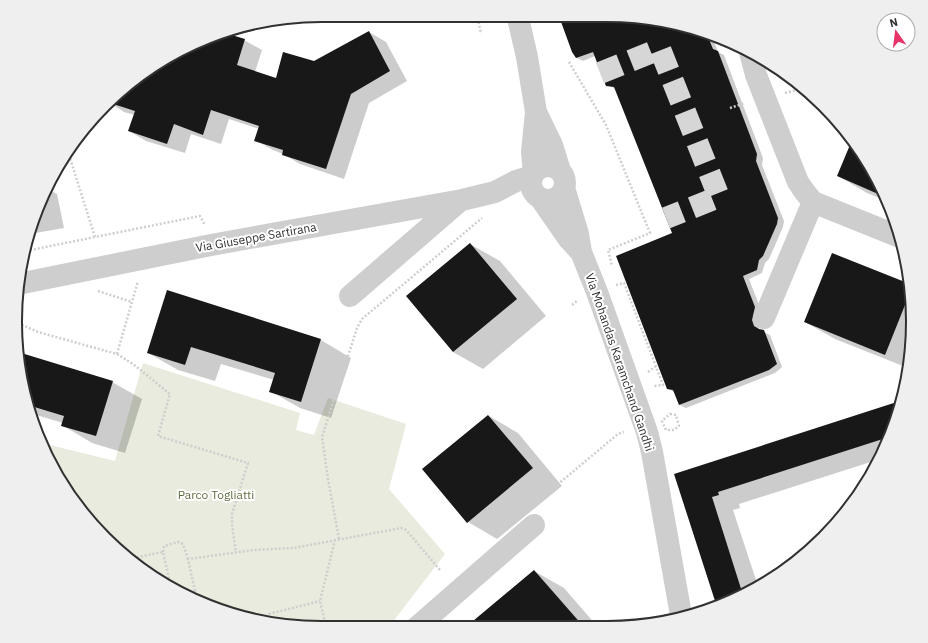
<svg xmlns="http://www.w3.org/2000/svg" width="928" height="643" font-family="'IBM Plex Sans',sans-serif">
  <style>
    .green { fill: #e8ebdd }
    .shadow { fill: #0003 }
    .building { fill: #181818 }
    .lines { fill: none; stroke-linecap: round; stroke-linejoin: round }
    .minor-tunnel { stroke: #d6d6d6; stroke-width: 22; stroke-dasharray: 22 11; stroke-linecap: butt }
    .path { stroke: #cecece; stroke-width: 2.5; stroke-dasharray: 2 2; stroke-linecap: butt }
    .minor { stroke: #cecece; stroke-width: 22 }
    .labels { text-anchor: middle; dominant-baseline: central; stroke-width: 4; stroke-linejoin: round; paint-order: stroke }
    .street-label { font-size: 12px; fill: #313131; stroke: #fff }
    .park-label { font-size: 12px; fill: #5f6e3d; stroke: #fff }
    .rim { fill: none; stroke: #313131; stroke-width: 2 }
  </style>
  <rect width="100%" height="100%" fill="#fff"/>
  <!-- green -->
  <path class="green" d="M143 363 300 413 296 430 314 435 328 398 406 424 389 489 445 554 395 619 392 627H302L242 618 186 596 135 565 91 524 47 457 42 443 115 461Z"/>
  <!-- shadow -->
  <path class="shadow" d="M386 16H394V19Z
    M561 19 667 21 713 39 718 52 724 55 763 158 762 165 784 221 783 227 769 259 765 263 762 273 749 279 761 310 757 324 760 330 770 335 782 367 775 373 686 408 680 405 675 392 668 389 673 234 616 89 607 85 595 56 583 61 577 58 573 52Z
    M237 28 234 37 244 40 262 50 255 72 276 79 314 62 369 32 386 42 407 81 369 103 344 179 300 164 283 154 273 150 255 140 259 129 229 119 221 144 191 134 185 153 146 141 129 131 135 115 124 112 110 103 151 67Z
    M872 168 887 201 867 193 838 176Z
    M48 189 57 194 64 228 30 234 38 204Z
    M470 244 500 261 546 316 483 369 453 352Z
    M833 254 910 285 912 341 908 368 835 339 805 322Z
    M168 292 321 340 351 358 331 418 300 408 270 391 274 380 221 364 215 381 178 370 148 353Z
    M18 353 112 382 142 399 125 453 92 443 62 425 63 423 33 414 18 362Z
    M902 402 880 459 739 504 740 508 733 510 758 586 742 596 717 604 676 474Z
    M489 416 518 433 562 486 497 539 468 522Z
    M534 571 564 588 597 626H480L476 621Z"/>
  <!-- building -->
  <path class="building" d="M560 19 667 21 708 37 713 49 718 51 757 154 756 161 778 218 777 224 763 256 759 260 757 270 743 276 755 307 752 320 754 326 759 329 764 330 777 364 769 370 679 405 673 390 667 389 616 256 672 233 614 87 606 86 593 52 576 58 572 52Z
    M369 31 390 71 351 94 326 169 282 155 283 150 254 141 259 126 211 110 203 135 174 124 167 144 128 131 135 111 110 103 151 67 225 33 245 39 237 65 276 78 283 52 314 61Z
    M852 140 872 168 885 197 837 176Z
    M470 243 517 299 453 352 406 296Z
    M832 253 910 284 911 290 885 355 804 322Z
    M167 290 321 339 301 402 269 392 275 373 191 347 185 365 147 353Z
    M18 352 113 381 96 436 61 426 64 416 31 406 18 362Z
    M903 400 889 437 718 492 719 495 712 497 743 595 716 604 674 474Z
    M488 415 533 468 467 523 422 469Z
    M534 570 583 626H467Z"/>
  <g class="lines">
    <!-- minor-tunnel -->
    <path class="minor-tunnel" d="M600 73 660 49 719 197 666 218"/>
    <!-- path -->
    <path class="path" d="M478 18 481 34
      M569 62 606 125 650 233 608 250 612 266
      M785 93 800 89
      M730 108 745 103
      M69 155 95 237 200 216 205 225
      M26 251 95 237
      M616 285 624 283 663 385 654 386
      M98 291 132 302
      M572 305 578 300
      M18 323 38 332 117 354 133 364 170 394 158 436 248 463 232 514V524L236 553
      M117 354 138 281
      M648 372 656 366
      M670 414 676 415 679 426 674 430H666L662 421Z
      M539 500 618 434 624 432
      M339 539 328 479 322 437 357 328 362 319 482 218
      M163 552 164 546 178 542 183 544 188 559
      M129 559 163 552 171 587
      M195 591 188 559 254 550 294 548 401 528 406 530 440 570
      M182 594 195 591 197 601
      M271 622 269 614 320 601
      M326 627 320 601 335 540"/>
    <!-- minor -->
    <path class="minor" d="M518 18 527 57 536 112 532 152 534 173
      M750 52 756 75 798 182 804 191 813 202 900 237
      M536 112 552 145 560 171
      M531 183a17 17 0 1 1 34 0a17 17 0 1 1-34 0Z
      M564 188 578 234 581 252 597 292 647 432 652 452 681 615
      M541 199 568 238 578 249
      M18 284 211 245 462 200 495 192 516 181 532 176
      M350 296 461 200
      M764 318 813 202
      M417 627 534 525"/>
  </g>
  <g class="labels">
    <!-- street labels -->
    <g class="street-label">
      <text transform="translate(256 237) rotate(-10)">Via Giuseppe Sartirana</text>
      <text transform="translate(620 362) rotate(71)">Via Mohandas Karamchand Gandhi</text>
    </g>
    <!-- park labels -->
    <g class="park-label">
      <text x="216" y="494">Parco Togliatti</text>
    </g>
  </g>
  <!-- crop -->
  <path d="M0 0H928V643H0ZM321 22H607A299 299 0 0 1 906 321V322A299 299 0 0 1 607 621H321A299 299 0 0 1 22 322V321A299 299 0 0 1 321 22Z" fill="#efefef" fill-rule="evenodd"/>
  <path class="rim" d="M321 22H607A299 299 0 0 1 906 321V322A299 299 0 0 1 607 621H321A299 299 0 0 1 22 322V321A299 299 0 0 1 321 22Z"/>
  <!-- north arrow -->
  <g transform="translate(896 32) rotate(346)"><circle r="19" fill="#ffffff" stroke="#adadad"/>
  <path d="M0-3L7 15L0 10L-7 15Z" fill="#e73469"/>
  <text y="-6" font-size="11" font-weight="bold" text-anchor="middle" fill="#313131">N</text>
  </g>
</svg>
